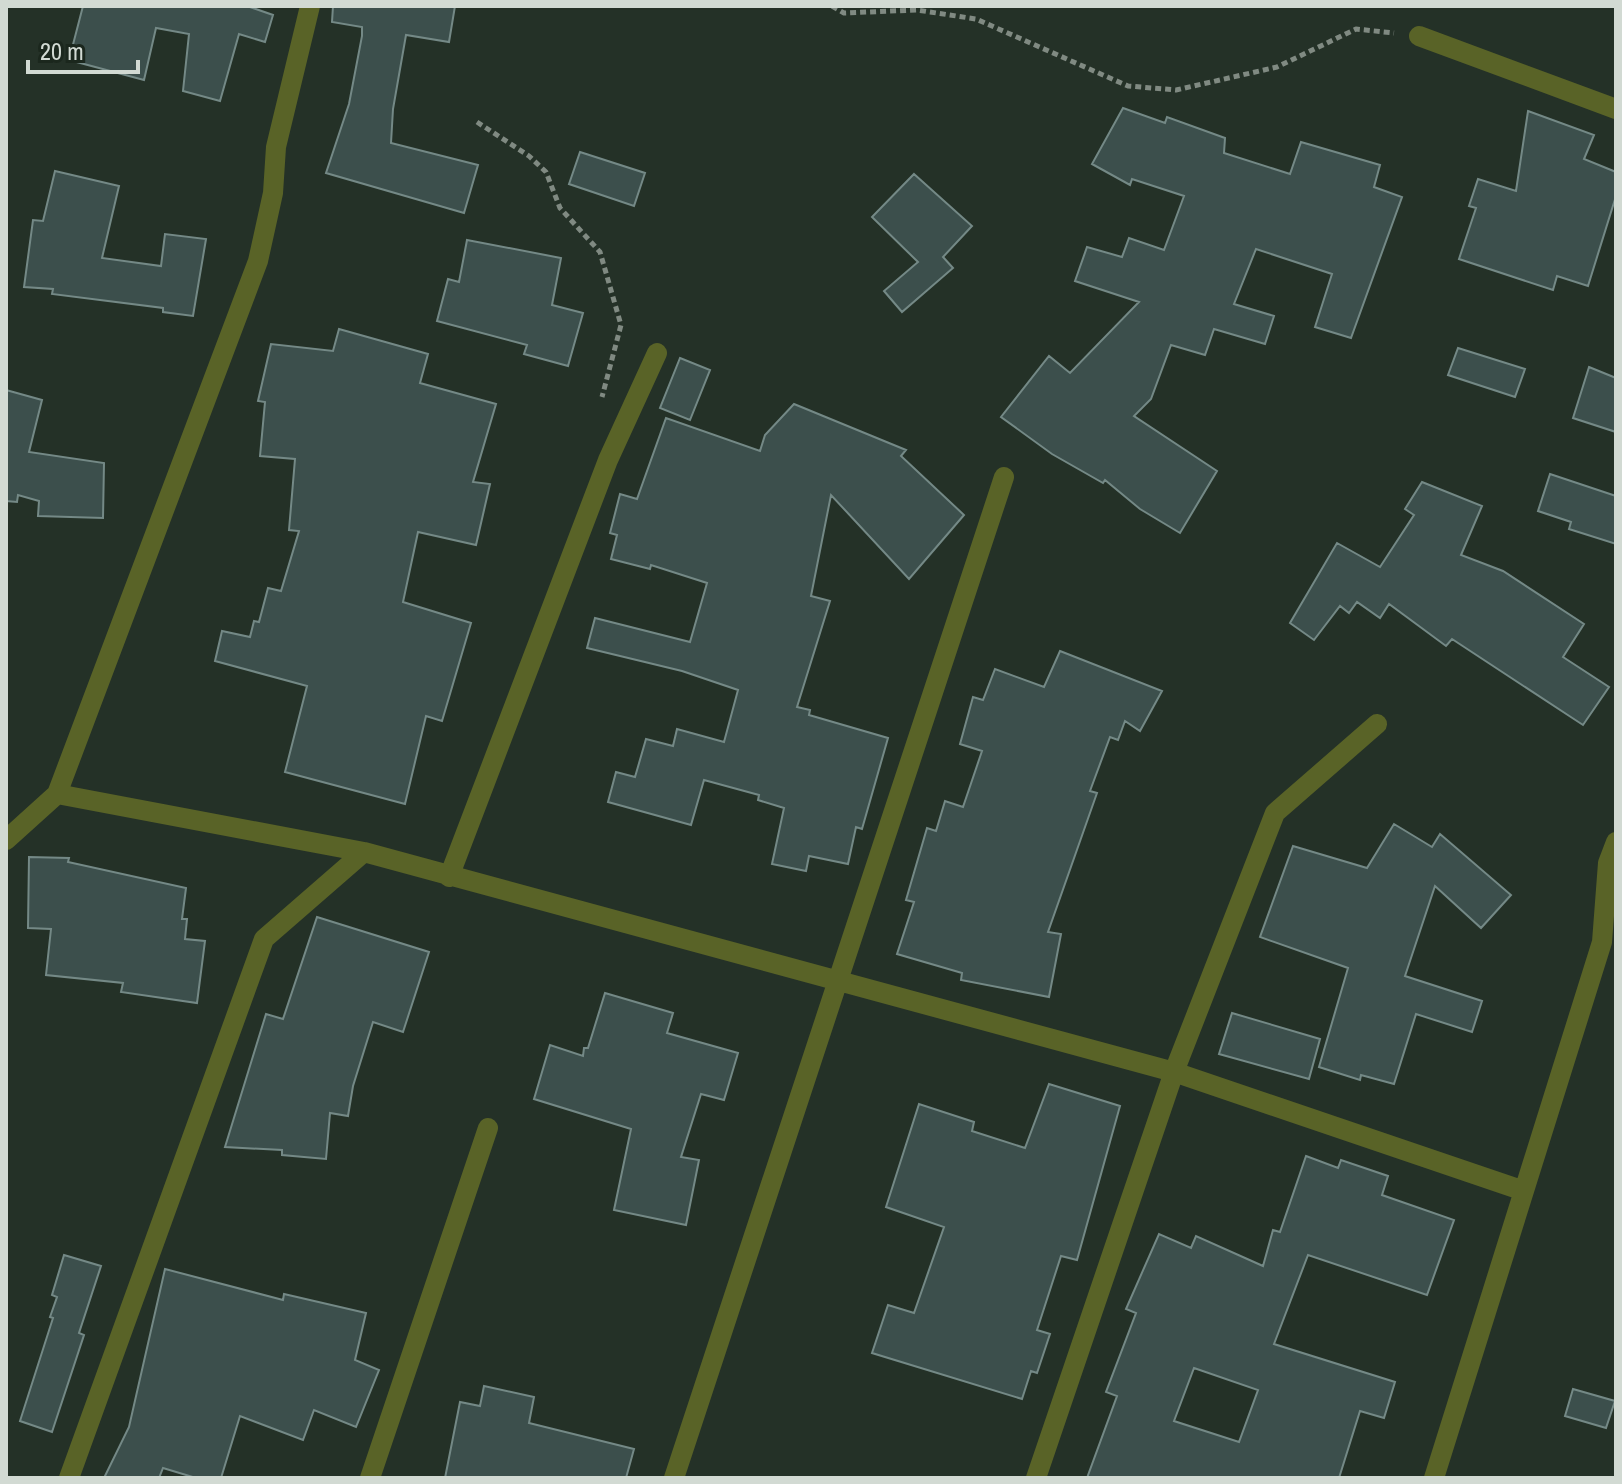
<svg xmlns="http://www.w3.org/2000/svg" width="1622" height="1484" font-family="'Archivo Narrow',sans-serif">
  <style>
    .building { fill: #3c4f4c; stroke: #748986; stroke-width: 2; fill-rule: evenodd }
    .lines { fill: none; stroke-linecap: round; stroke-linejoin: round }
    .path { stroke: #808a82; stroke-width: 5; stroke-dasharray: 6 4; stroke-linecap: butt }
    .minor { stroke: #596327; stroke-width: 20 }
  </style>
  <rect width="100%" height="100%" fill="#243127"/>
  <!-- building -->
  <path class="building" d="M83 6H247L273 15 265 42 239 34 220 101 183 91 189 34 156 28 144 80 69 60Z
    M333 6H455L449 42 406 35 393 109 391 143 478 165 464 213 326 173 349 104 362 36V27L332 22Z
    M1123 108 1165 123 1167 117 1225 138 1224 153 1290 174 1301 142 1380 165 1374 187 1402 197 1351 338 1315 327 1332 274 1256 249 1234 304 1274 316 1265 344 1214 329 1205 355 1171 345 1151 399 1134 416 1217 471 1180 533 1140 509 1105 480 1103 483 1052 454 1001 417 1049 356 1070 373 1139 302 1075 281 1087 247 1122 257 1129 238 1164 250 1184 196 1132 179 1130 185 1092 164Z
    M1528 111 1594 135 1584 159 1616 172V196L1588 286 1557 276 1553 290 1459 259 1476 208 1469 206 1478 179 1516 191Z
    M580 152 645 173 634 206 569 184Z
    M55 171 119 186 102 258 161 266 165 234 206 239 193 316 163 312V308L52 294 53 289 24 287 33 220 43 221Z
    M914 174 972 226 943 257 953 268 902 312 884 291 918 262 872 217Z
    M467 240 561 258 552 305 583 313 568 366 524 354 527 345 437 321 448 279 459 282Z
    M339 329 428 354 420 383 496 404 473 482 490 484 476 545 418 532 403 602 471 623 442 721 426 716 405 804 285 772 307 686 215 661 222 631 250 637 254 621 259 622 268 588 281 591 299 531 289 530 295 459 260 456 265 402 258 401 271 344 333 351Z
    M1458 348 1525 369 1515 397 1448 375Z
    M680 358 710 370 690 420 660 408Z
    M1589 367 1616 378V432L1573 418Z
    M6 390 42 400 29 452 104 463 103 518 38 516 39 501 18 495 17 502 6 501Z
    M794 404 906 450 901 456 964 515 909 579 831 495 811 596 830 601 797 707 810 710 809 715 888 738 862 829 856 827 848 864 809 856 806 871 772 864 784 808 758 800 759 795 704 780 691 825 608 802 616 772 635 777 646 739 673 746 677 729 724 742 738 690 682 671 587 648 595 618 690 642 707 583 651 565 650 569 611 559 617 535 610 533 620 494 637 499 666 418 760 451 765 435Z
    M1550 474 1616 496V544L1569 529 1571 522 1538 511Z
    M1422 482 1482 506 1461 555 1503 571 1584 624 1563 657 1609 687 1583 725 1452 639 1446 646 1389 604 1380 618 1357 602 1349 613 1340 606 1314 640 1290 623 1337 543 1380 567 1414 515 1405 509Z
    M1060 651 1162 691 1140 731 1125 721 1118 740 1110 737 1090 791 1097 793 1048 932 1061 934 1049 997 961 980 962 973 897 954 914 902 906 900 927 828 936 831 945 801 963 807 982 751 960 744 973 697 983 700 995 669 1044 687Z
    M1394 824 1432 847 1440 834 1511 895 1481 928 1435 886 1405 976 1482 1001 1472 1032 1416 1014 1394 1084 1361 1075 1360 1080 1319 1067 1348 968 1260 937 1293 846 1367 868Z
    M29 857 69 858 68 862 186 888 182 919H187L185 939 205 941 197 1003 121 992 123 983 46 975 51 929 28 928Z
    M317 917 429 952 403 1032 373 1022 353 1086 348 1116 330 1113 326 1159 282 1155V1150L225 1147 266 1014 283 1019Z
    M605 993 673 1013 667 1033 738 1053 724 1100 701 1094 681 1157 699 1160 686 1225 614 1210 631 1129 534 1099 550 1045 583 1056 584 1048H588Z
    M1232 1013 1320 1039 1309 1079 1219 1054Z
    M1049 1084 1120 1106 1077 1260 1061 1256 1037 1330 1050 1334 1037 1373 1031 1371 1022 1399 872 1353 888 1305 914 1313 944 1227 886 1207 919 1104 974 1122 972 1131 1025 1148Z
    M1306 1156 1338 1168 1341 1160 1388 1176 1382 1195 1454 1220 1427 1295 1308 1255 1274 1344 1395 1382 1384 1418 1360 1411 1339 1478H1087L1117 1396 1106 1392 1136 1313 1126 1309 1159 1234 1191 1248 1196 1236 1263 1266 1273 1230 1280 1232ZM1194 1368 1258 1390 1239 1442 1174 1421Z
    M64 1255 101 1266 79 1333 84 1335 52 1432 20 1421 53 1318 50 1317 57 1297 52 1295Z
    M165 1269 283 1300 284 1294 366 1313 355 1360 379 1370 356 1427 314 1410 303 1440 240 1416 221 1478H196L163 1468 159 1478H104L129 1427Z
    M484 1386 534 1397 529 1423 634 1449 626 1478H445L460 1402 480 1406Z
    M1573 1389 1615 1401 1606 1428 1565 1416Z"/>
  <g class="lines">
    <!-- path -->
    <path class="path" d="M832 6 844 13 917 10 976 19 1128 86 1176 90 1277 67 1356 29 1394 33
      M477 122 529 156 546 172 560 208 600 252 621 325 602 397"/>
    <!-- minor -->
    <path class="minor" d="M1419 36 1616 109
      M57 794 364 852 1174 1072 1524 1191
      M6 840 57 794 258 261 273 193 276 147 310 6
      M449 877 608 460 657 353
      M69 1478 264 939 364 852
      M370 1478 488 1128
      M674 1478 1004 477
      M1036 1478 1174 1072 1275 813 1377 724
      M1434 1478 1602 942 1608 863 1616 842"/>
  </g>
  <!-- border -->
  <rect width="1622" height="1484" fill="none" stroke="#d2dad3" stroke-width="16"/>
  <!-- scale -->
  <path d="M28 60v12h110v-12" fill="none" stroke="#d2dad3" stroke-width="4"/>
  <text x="40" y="60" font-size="24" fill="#d2dad3" stroke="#1b271d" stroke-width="6" paint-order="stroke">20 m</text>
</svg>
